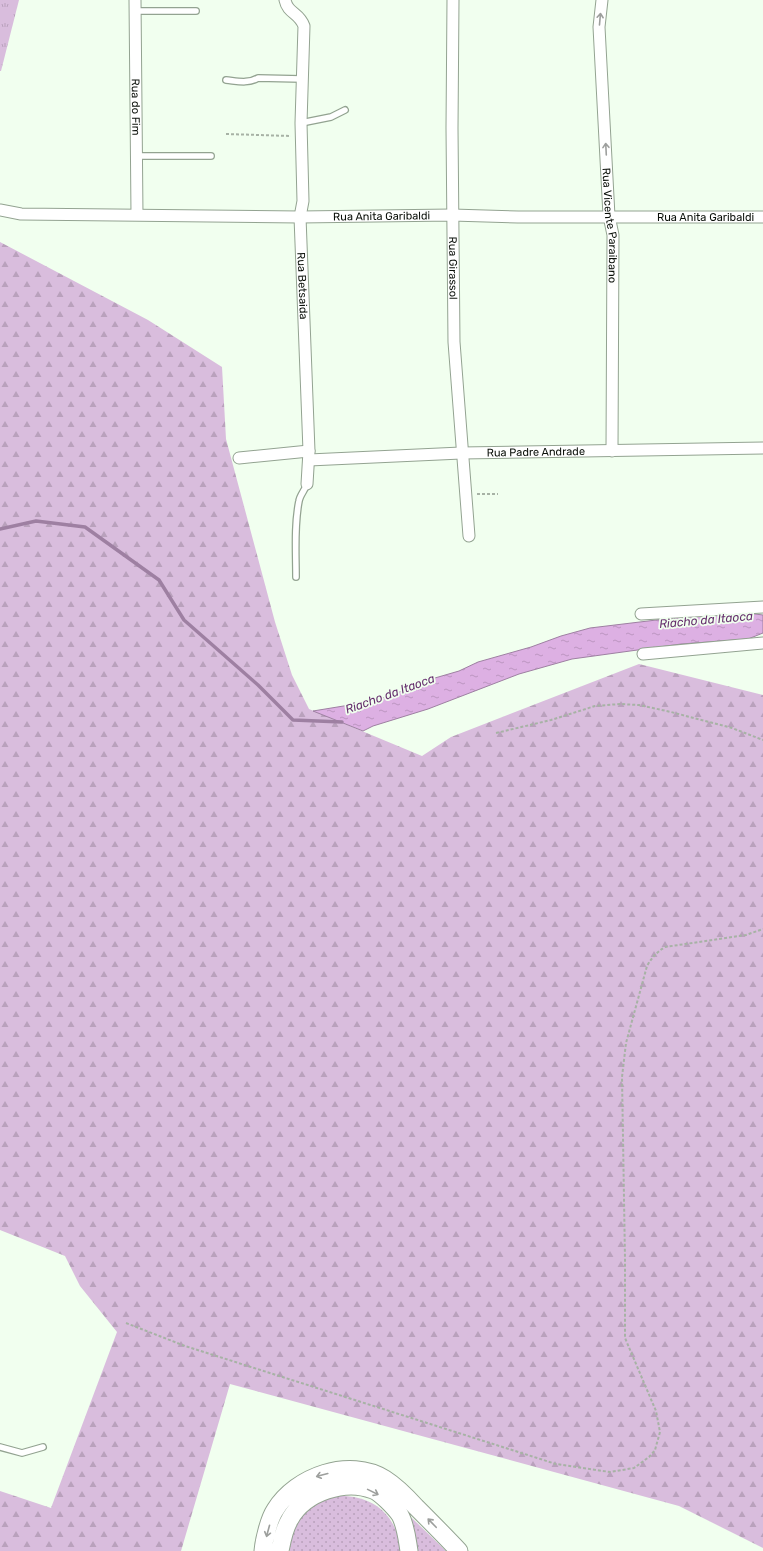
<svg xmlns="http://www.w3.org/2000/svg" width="763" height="1551" font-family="Rubik,sans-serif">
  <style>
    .grass { fill: url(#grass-dots) }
    .forest { fill: url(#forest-firs) }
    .park { fill: url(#park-tufts) }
    .water { fill: url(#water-ripples); stroke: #9e80a2 }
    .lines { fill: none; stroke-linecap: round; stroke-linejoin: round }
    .stream { stroke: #9e80a2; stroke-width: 3.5 }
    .service-casing { stroke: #93a391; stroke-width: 8 }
    .minor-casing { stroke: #93a391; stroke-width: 13 }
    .primary-casing { stroke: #93a391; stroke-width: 19 }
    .path { stroke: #a7b2a5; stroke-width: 2; stroke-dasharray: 3 2; stroke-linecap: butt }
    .service { stroke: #fff; stroke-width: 5.5 }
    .minor { stroke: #fff; stroke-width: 11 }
    .primary { stroke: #fff; stroke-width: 17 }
    .oneway { stroke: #9d9f9d }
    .labels { text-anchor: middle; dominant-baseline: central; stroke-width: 3.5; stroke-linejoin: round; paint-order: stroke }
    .street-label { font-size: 11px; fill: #0a0f09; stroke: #f1ffef }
    .water-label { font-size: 12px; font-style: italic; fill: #642d6c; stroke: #f1ffef }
  </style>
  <defs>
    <pattern id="grass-dots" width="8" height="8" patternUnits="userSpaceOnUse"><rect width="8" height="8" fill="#d9bddd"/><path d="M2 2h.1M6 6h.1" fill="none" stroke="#b9a1bc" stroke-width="1.8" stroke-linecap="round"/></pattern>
    <pattern id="forest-firs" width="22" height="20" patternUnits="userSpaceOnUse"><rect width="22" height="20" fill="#d9bddd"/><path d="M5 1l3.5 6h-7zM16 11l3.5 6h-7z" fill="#b9a1bc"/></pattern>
    <pattern id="park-tufts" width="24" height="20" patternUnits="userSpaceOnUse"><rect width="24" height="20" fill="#d9bddd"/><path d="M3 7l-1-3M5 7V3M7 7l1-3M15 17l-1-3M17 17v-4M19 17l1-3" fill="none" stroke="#b9a1bc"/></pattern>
    <pattern id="water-ripples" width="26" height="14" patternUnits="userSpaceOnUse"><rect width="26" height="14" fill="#ddb0e3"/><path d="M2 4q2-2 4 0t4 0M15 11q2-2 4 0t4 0" fill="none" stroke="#bc96c1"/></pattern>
  </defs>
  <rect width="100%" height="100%" fill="#f1ffef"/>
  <!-- grass -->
  <path class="grass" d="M385 1492 446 1551H416Z
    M338 1496C374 1495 397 1515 401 1551H290C290 1523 311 1501 338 1496Z"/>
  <!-- forest -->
  <path class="forest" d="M0 242 148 320 222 367 226 439 275 622 292 675 309 709 422 756 451 737 639 664 763 695V1548L679 1506 230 1384 181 1551H0V1491L51 1508 117 1332 80 1286 65 1256 0 1230Z"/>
  <!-- park -->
  <path class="park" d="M0 0H19L1 71H0Z"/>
  <!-- water -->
  <path class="water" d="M731 611 763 615V633L748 639 681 644 572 659 519 674 428 709 373 726 363 731 313 711 368 702 390 696 428 680 459 671 478 662 531 647 561 636 590 628Z"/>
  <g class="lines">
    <!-- stream -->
    <path class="stream" d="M0 529 36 521 85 527 159 580 184 620 258 685 293 720 342 722"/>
    <defs>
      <path id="service" d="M136 11H196
        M226 80C237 81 248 84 258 78L302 79
        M301 123 331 117 345 110
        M136 156H211
        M296 577C296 552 294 526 299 501 300 495 305 490 307 484
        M0 1447 22 1453 43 1447"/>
      <g id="minor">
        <path id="s1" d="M135 0 137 214"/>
        <path id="s2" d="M285 0C288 14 299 12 304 26L301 123 303 201 300 217 309 451 307 484"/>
        <path id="s3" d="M453 0 452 128 454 342 469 536"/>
        <path id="s4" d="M602 0 599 27 609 216 613 235 612 451"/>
        <path id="s5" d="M0 210 21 214 300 217 452 215 518 217H763"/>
        <path d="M239 458 309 451"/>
        <path id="s6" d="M309 460 461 453 763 448"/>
        <path d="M641 614 763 607"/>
        <path d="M643 654 763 643"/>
      </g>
      <path id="primary" d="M263 1551C264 1540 269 1519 275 1510 296 1476 349 1457 385 1479 396 1486 407 1497 416 1507 431 1522 445 1536 459 1551
        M280 1551C282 1540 284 1529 290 1519 305 1492 345 1479 373 1490 381 1493 395 1508 400 1515 406 1526 407 1539 409 1551"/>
    </defs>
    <!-- service casing -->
    <use href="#service" class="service-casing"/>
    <!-- minor casing -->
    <use href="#minor" class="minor-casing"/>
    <!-- primary casing -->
    <use href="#primary" class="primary-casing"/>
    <!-- path -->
    <path class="path" d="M226 134 291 136
      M477 494H498
      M496 733 551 720 595 706 620 704 639 705 671 712 732 728 763 740
      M126 1323 185 1346 556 1464 610 1472 634 1468 649 1457 655 1450 660 1432 656 1411 625 1338V1259L622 1077 626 1043 647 966C652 957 657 952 665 947L746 935 763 929"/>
    <!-- service -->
    <use href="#service" class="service"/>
    <!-- minor -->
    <use href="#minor" class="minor"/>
    <!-- primary -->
    <use href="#primary" class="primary"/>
  </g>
  <!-- one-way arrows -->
  <defs><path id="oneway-shaft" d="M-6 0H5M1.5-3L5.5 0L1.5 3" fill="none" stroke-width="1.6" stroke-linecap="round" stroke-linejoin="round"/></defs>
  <g class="oneway">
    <use href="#oneway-shaft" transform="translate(600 19) rotate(-85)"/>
    <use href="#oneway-shaft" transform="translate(606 149) rotate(-93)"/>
    <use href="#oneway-shaft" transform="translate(322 1475) rotate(165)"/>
    <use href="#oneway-shaft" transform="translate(373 1492) rotate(26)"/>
    <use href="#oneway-shaft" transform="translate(432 1523) rotate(-134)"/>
    <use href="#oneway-shaft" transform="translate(268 1531) rotate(105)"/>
  </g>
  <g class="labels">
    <!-- street labels -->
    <g class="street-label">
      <text stroke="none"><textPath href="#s1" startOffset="107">Rua do Fim</textPath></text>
      <text stroke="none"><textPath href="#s5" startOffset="382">Rua Anita Garibaldi</textPath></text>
      <text stroke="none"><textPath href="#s5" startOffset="706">Rua Anita Garibaldi</textPath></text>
      <text stroke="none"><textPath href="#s4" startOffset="226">Rua Vicente Paraibano</textPath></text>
      <text stroke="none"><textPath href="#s3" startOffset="268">Rua Girassol</textPath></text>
      <text stroke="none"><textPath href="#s2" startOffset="293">Rua Betsaida</textPath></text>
      <text stroke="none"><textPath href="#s6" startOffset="227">Rua Padre Andrade</textPath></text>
    </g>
    <!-- water labels -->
    <g class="water-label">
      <text transform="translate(706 620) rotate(-5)">Riacho da Itaoca</text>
      <text transform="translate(390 694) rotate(-20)">Riacho da Itaoca</text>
    </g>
  </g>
</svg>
